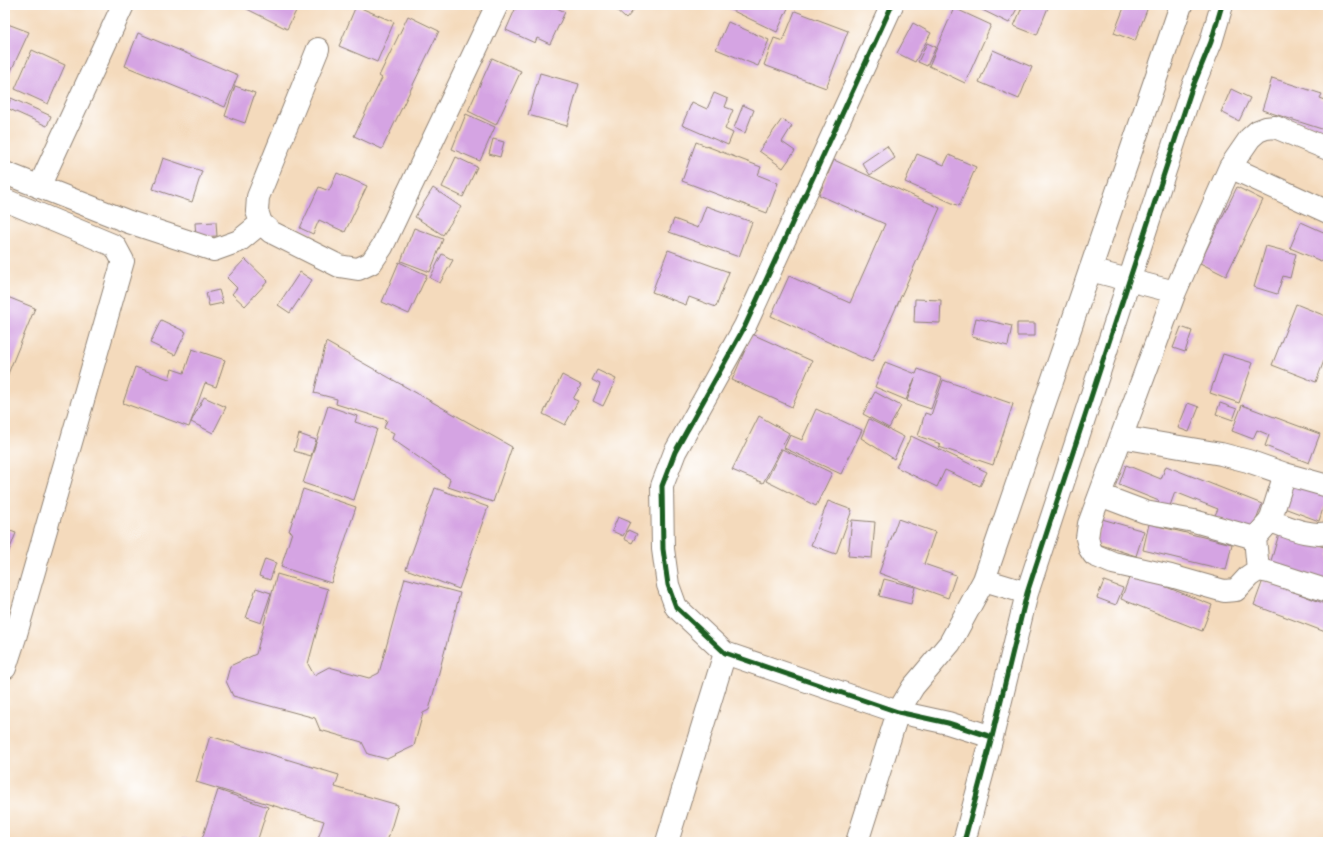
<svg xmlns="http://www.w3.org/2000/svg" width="1333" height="847" font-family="'Architects Daughter',sans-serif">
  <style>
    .building { fill: #d5a4e3 }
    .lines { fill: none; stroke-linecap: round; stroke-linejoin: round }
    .street-casing { stroke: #908274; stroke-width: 24 }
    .street { stroke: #fff; stroke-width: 22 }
    .cycleway-casing { stroke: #fff; stroke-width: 8 }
    .cycleway { stroke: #1b5e20; stroke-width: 5 }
  </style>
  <rect width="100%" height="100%" fill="#fff"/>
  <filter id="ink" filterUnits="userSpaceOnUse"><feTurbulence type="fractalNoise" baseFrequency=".025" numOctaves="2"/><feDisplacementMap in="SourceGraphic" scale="8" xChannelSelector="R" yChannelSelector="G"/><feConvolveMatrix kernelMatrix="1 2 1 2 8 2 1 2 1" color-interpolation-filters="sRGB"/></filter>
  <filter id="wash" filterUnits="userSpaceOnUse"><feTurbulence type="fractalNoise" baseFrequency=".012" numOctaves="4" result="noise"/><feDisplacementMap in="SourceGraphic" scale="16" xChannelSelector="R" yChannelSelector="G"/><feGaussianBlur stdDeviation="0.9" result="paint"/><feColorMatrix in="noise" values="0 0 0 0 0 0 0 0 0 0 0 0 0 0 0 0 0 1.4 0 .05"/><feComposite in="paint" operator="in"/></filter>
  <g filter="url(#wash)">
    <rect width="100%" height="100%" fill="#f4dabc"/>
    <g id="blocks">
      <!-- building -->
      <path class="building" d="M239 5H299L287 29Z
        M517 5H551L565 12 550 44 537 38 535 43 506 30Z
        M611 5H638L626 19Z
        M728 5H787L789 6 777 32 727 8Z
        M972 5H1019L1009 23Z
        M1023 5H1049L1037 35 1014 26Z
        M1125 5H1141L1148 7 1135 41 1114 33Z
        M356 6 394 22 377 62 339 46Z
        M954 8 991 25 965 83 929 66Z
        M795 11 848 31 826 88 764 65 774 38 783 41Z
        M408 16 439 31 382 149 354 136 382 78 379 76Z
        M728 22 769 40 758 66 716 49Z
        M5 23 29 32 5 84Z
        M913 23 931 33 915 62 897 53Z
        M138 33 238 75 225 107 125 66Z
        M927 43 936 47 927 66 918 62Z
        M32 50 65 65 48 104 15 89Z
        M993 50 1032 67 1019 99 979 82Z
        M492 58 521 71 496 125 468 111Z
        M540 73 579 84 567 126 528 115Z
        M1272 78 1322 94 1320 98 1328 101V131L1262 110Z
        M235 86 255 93 245 123 225 116Z
        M1231 89 1250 98 1239 121 1221 112Z
        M714 93 728 99 725 107 733 110 725 129 733 133 728 145 682 125 692 102 707 109Z
        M11 98 51 116 47 126 7 108Z
        M743 105 754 110 745 133 734 128Z
        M466 114 495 127 480 161 452 149Z
        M782 119 792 126 782 142 795 151 783 168 759 151Z
        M493 139 504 142 500 157 489 154Z
        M696 142 761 167 758 175 778 183 767 213 682 181Z
        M887 146 895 158 870 175 862 163Z
        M917 154 944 165 949 155 976 167 959 206 905 182Z
        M456 157 477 167 463 197 442 187Z
        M163 158 202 171 192 202 153 189Z
        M834 160 940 208 872 362 771 316 789 276 850 303 885 224 819 195Z
        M337 173 367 186 345 232 319 220 313 234 300 228 319 187 329 191Z
        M1237 187 1263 200 1226 276 1200 263Z
        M433 188 461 207 443 235 415 217Z
        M706 206 752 222 739 257 669 232 674 219 698 228Z
        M216 222 217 236 196 237 195 223Z
        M1301 222 1328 234V264L1290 248Z
        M414 228 443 239 430 272 401 261Z
        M1266 246 1296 254 1290 278 1283 276 1277 294 1254 287Z
        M668 250 729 272 716 307 689 297 686 305 652 292Z
        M442 254 453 260 440 283 430 278Z
        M245 259 268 281 245 306 232 294 237 288 227 278Z
        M399 262 427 275 409 314 382 302Z
        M300 272 312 280 290 313 278 305Z
        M219 290 223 303 209 306 206 293Z
        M5 296 35 308 5 381Z
        M915 299 941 300 940 323 914 322Z
        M1296 304 1328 317V350L1316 382 1272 365Z
        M976 318 1012 326 1008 346 972 337Z
        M161 320 186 332 175 355 150 343Z
        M1017 323H1035V336H1017Z
        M1181 327 1192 331 1185 352 1173 348Z
        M752 334 812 361 792 407 732 380Z
        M326 342 512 447 493 502 448 487 450 479 392 439 394 433 384 428 387 420 336 404 337 399 314 393Z
        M192 349 225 360 216 387 205 383 189 427 123 403 135 367 169 379 172 369 184 373Z
        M1223 354 1253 363 1239 403 1210 393Z
        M885 362 916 374 918 369 942 378 931 409 907 401 915 378 906 400 875 387Z
        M597 370 616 379 603 406 593 401 600 384 592 380Z
        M562 375 581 385 573 399 578 401 565 425 543 414Z
        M943 380 1013 404 993 465 939 447 941 444 918 436 925 413 931 415Z
        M875 392 901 406 889 428 863 414Z
        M204 397 226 407 213 433 191 422Z
        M1188 403 1199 407 1189 432 1178 428Z
        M1220 403 1237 409 1233 420 1216 414Z
        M1242 405 1320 434 1309 463 1265 446 1269 435 1257 430 1253 439 1232 431Z
        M328 406 357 416 355 422 377 429 354 500 303 483Z
        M816 409 862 430 841 474 784 448 790 435 802 440Z
        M759 416 789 433 763 483 732 470Z
        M869 419 904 437 894 459 861 438Z
        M299 434 316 440 311 456 294 451Z
        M911 436 987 472 980 486 945 470 937 487 896 467Z
        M782 449 832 473 816 506 766 481Z
        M1126 465 1161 479 1166 466 1262 504 1252 532 1214 517 1218 509 1175 492 1167 514 1156 509 1159 501 1119 485Z
        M1286 478 1328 493 1319 521 1276 505Z
        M435 488 488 507 459 589 406 569Z
        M303 489 356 507 331 583 281 567 292 532 289 531Z
        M828 501 852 510 836 554 811 545Z
        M618 517 630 522 623 536 612 531Z
        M898 519 935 532 924 564 956 575 948 598 879 573Z
        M1102 519 1144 531 1136 556 1095 543Z
        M852 520 875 522 872 558 848 556Z
        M1149 524 1232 544 1226 570 1143 550Z
        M5 529 16 533 5 561Z
        M628 530 637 534 632 543 624 539Z
        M1279 534 1328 548V581L1270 564Z
        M265 559 276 563 270 580 259 576Z
        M1131 573 1212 605 1202 631 1121 599Z
        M277 574 328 589 308 664 314 675 329 667 369 678 379 673 405 578 460 593 429 710 423 713 414 746 387 759 368 754 362 742 320 730 315 718 233 696 226 681 230 666 256 654Z
        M884 579 915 587 911 604 879 596Z
        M1263 580 1328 605V633L1254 605Z
        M1104 581 1123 588 1116 605 1097 598Z
        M256 588 271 593 261 623 246 618Z
        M210 736 339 775 335 787 398 805 387 842H329L318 839 324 821 196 782Z
        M218 790 268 807 257 842H201Z
        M184 838 196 842H182Z"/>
    </g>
  </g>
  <g filter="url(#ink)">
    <use href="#blocks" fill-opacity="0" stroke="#908274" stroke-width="1"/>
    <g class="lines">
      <defs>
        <path id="street" d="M892 5 745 326 675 452 662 486 663 549 668 585 676 607 725 653 898 712 948 723 992 737
          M318 49 258 197 257 211 261 223 271 232 339 266 358 269 371 263 382 247 497 5
          M1230 167 1328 212
          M5 173 129 222 214 250 239 241 261 223
          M39 187 123 5
          M5 200 115 246 123 261 16 634 5 630
          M1090 270 1175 292 1230 167 1250 138 1258 131 1266 128 1275 127 1328 149
          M1175 292 1089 524 1087 538 1090 549 1094 555 1113 563 1171 576 1224 591 1236 590 1249 576 1258 570 1269 572 1328 591
          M1121 437 1221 454 1248 461 1285 474 1328 486
          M1100 495 1145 512 1194 521 1255 538 1258 570
          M1270 521C1289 527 1308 537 1328 533
          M1255 538 1270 521 1285 474
          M984 580 1181 5
          M5 668 16 634
          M667 842 725 653
          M857 842 898 712 913 687 950 643 984 580 1027 593
          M964 842 992 737 1027 593 1191 91 1211 42 1222 5"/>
      </defs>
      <!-- street casing -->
      <use href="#street" class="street-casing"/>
      <!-- street -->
      <use href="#street" class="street"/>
      <defs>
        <path id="cycleway" d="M892 5 745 326 675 452 662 486 663 549 668 585 676 607 725 653 898 712 948 723 992 737
          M964 842 992 737 1027 593 1191 91 1211 42 1222 5"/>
      </defs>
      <!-- cycleway casing -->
      <use href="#cycleway" class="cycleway-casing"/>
      <!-- cycleway -->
      <use href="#cycleway" class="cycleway"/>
    </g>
  </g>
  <!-- margin -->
  <rect width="1333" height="847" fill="none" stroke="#fff" stroke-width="20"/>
</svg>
